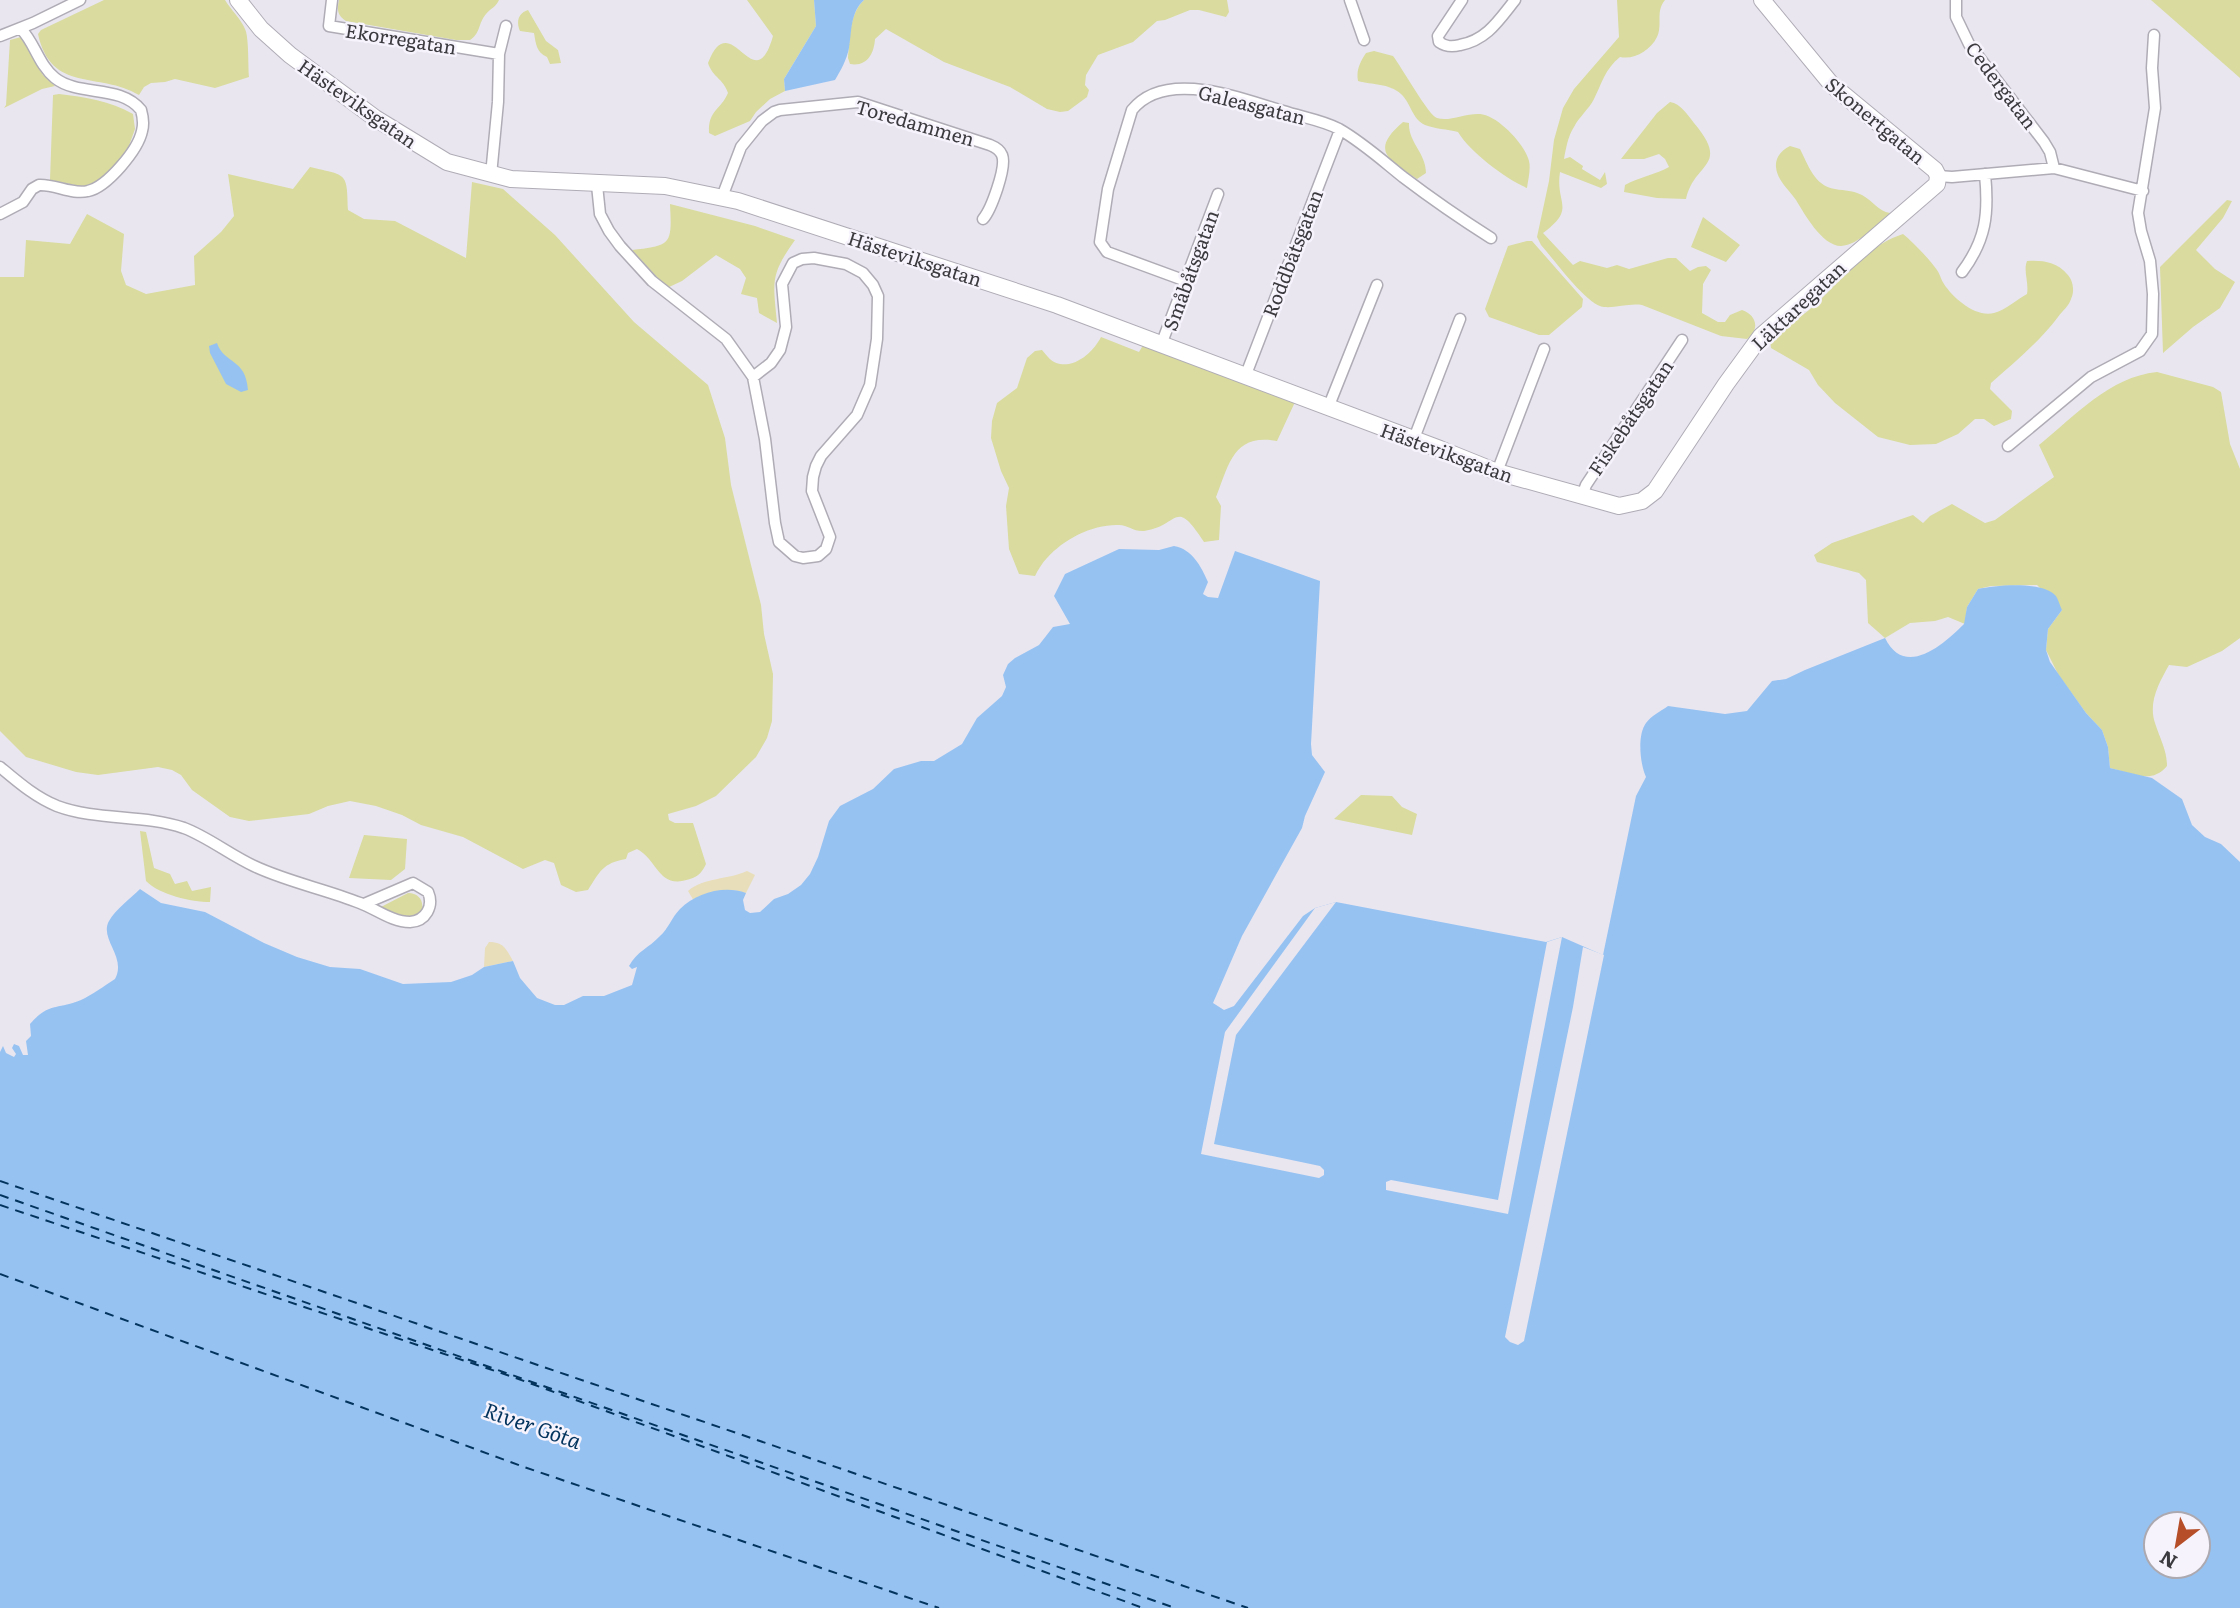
<svg xmlns="http://www.w3.org/2000/svg" width="2240" height="1608" font-family="Literata,serif">
  <style>
    .green { fill: #d9dc9e }
    .sand { fill: #e8deb9 }
    .water { fill: #96c2f2; fill-rule: evenodd }
    .pier { fill: #e9e6f0 }
    .lines { fill: none; stroke-linecap: round; stroke-linejoin: round }
    .ferry { stroke: #03345e; stroke-width: 2; stroke-dasharray: 9 7; stroke-linecap: butt }
    .street-casing { stroke: #b0acb6; stroke-width: 13 }
    .secondary-casing { stroke: #b0acb6; stroke-width: 18 }
    .street { stroke: #fff; stroke-width: 10 }
    .secondary { stroke: #fff; stroke-width: 16 }
    .labels { text-anchor: middle; dominant-baseline: central; stroke-width: 5; stroke-linejoin: round; paint-order: stroke }
    .street-label { font-size: 19px; fill: #3b3a3e; stroke: #f7f3fd }
    .water-label { font-size: 21px; font-style: italic; fill: #03345e; stroke: #f7f3fd }
  </style>
  <rect width="100%" height="100%" fill="#e9e6f0"/>
  <!-- green -->
  <path class="green" d="M104 0H225C231 10 241 19 245 29 249 37 248 65 249 77L215 88 175 79 165 82 151 83 144 87 139 95C99 71 51 94 38 34L41 30Z
    M339 0H499C496 7 491 8 486 14 478 23 481 33 470 40H456L346 21C337 15 337 10 339 0Z
    M747 0H814L816 26 784 79 785 91 770 99 756 112 750 121 715 136 709 133C708 110 720 111 728 93 723 78 713 78 708 63 731 3 754 103 773 36Z
    M864 0H1227L1229 12 1226 17 1199 10H1190L1165 20 1157 21 1133 42 1098 55 1086 75 1085 85 1089 90 1087 97 1068 111 1060 112 1047 109 1010 87 944 62 886 29 875 39C874 54 867 67 850 64L848 58C850 39 849 14 864 0Z
    M1617 0H1665C1655 12 1663 24 1657 37 1650 51 1634 60 1620 57 1605 69 1602 83 1594 99 1589 109 1579 117 1574 127 1568 136 1566 148 1564 159L1570 157 1583 166 1582 169 1600 180 1605 172 1607 184 1601 188 1560 172C1555 204 1577 208 1543 233L1573 265 1580 261 1607 268 1617 265 1629 269 1668 258H1676L1690 271 1698 267 1706 266 1711 270 1703 284 1702 313 1718 322H1725L1730 315 1742 310C1757 315 1760 330 1747 339L1721 336 1642 305C1629 303 1617 308 1604 307 1587 306 1553 258 1541 245L1537 237 1549 181 1554 140 1563 108 1574 89 1619 37Z
    M2151 0H2240V78Z
    M528 10 546 41 558 50 561 63 550 64 547 57C536 52 536 44 534 33L520 31C516 22 518 13 528 10Z
    M21 37 43 75 55 86 42 89 4 108 6 105 10 40Z
    M1374 51 1393 56C1401 66 1429 116 1437 118 1449 122 1466 113 1480 114 1497 115 1525 144 1529 161 1531 169 1528 180 1527 188 1506 179 1470 152 1458 132 1447 129 1435 129 1425 125 1412 119 1411 103 1401 94 1389 83 1372 85 1358 81 1356 70 1360 62 1366 53Z
    M59 94C85 97 110 101 133 114L135 129 126 154 100 179 85 187 50 180 53 95Z
    M1670 102C1681 104 1687 114 1694 123 1731 167 1694 162 1686 199L1657 198 1624 192 1625 185C1639 177 1655 175 1669 167L1665 159 1659 154 1644 159H1621L1657 113Z
    M1403 122 1409 123C1408 142 1426 153 1426 173L1417 179C1389 160 1369 151 1403 122Z
    M1790 146 1800 149C1808 164 1814 186 1835 189 1846 191 1852 190 1862 195 1873 201 1878 211 1890 213 1877 224 1859 245 1841 246 1822 246 1804 213 1796 200 1789 190 1777 180 1776 167 1775 157 1782 150 1790 146Z
    M310 167C347 176 347 171 348 210L364 219 395 221 466 258 472 182 503 189 555 235 634 322 708 385 725 438 731 485 761 605 764 634 773 674 772 721 767 738 756 757 716 796 696 806 668 814 669 820 675 823H693L706 864C703 871 698 877 690 879 658 890 659 861 637 849L628 853 626 859C603 863 600 871 588 890L576 892 561 885 554 863 545 860 523 869 463 837 421 825 402 815 376 806 350 801 328 806 309 814 249 821 230 817 192 790 181 775 172 770 158 767 98 775 76 772 26 757 0 731V277H24L26 240 70 244 87 214 124 234 121 271 126 285 146 294 195 285 194 256 221 232 234 216 228 174 293 189Z
    M2227 200 2232 201 2223 218 2196 250 2215 269 2235 282 2220 308 2193 327 2163 353 2160 267Z
    M670 204 755 226 795 240C770 275 773 281 777 323L759 313 757 298 741 294 746 278 740 269 716 255 682 281 667 288 632 250C672 246 672 244 670 204Z
    M1703 217 1740 245 1726 262 1691 247Z
    M1903 234C1913 242 1930 260 1937 270 1940 274 1941 280 1944 284 1953 298 1976 318 1994 313 2006 310 2017 299 2027 294 2029 282 2023 271 2027 261 2042 260 2057 262 2067 274 2073 280 2075 291 2071 299 2069 306 2062 311 2058 317 2039 342 2015 362 1991 383L1990 389 2012 411 2011 419 1994 426 1984 419H1975L1958 434 1936 444 1910 445 1878 437 1835 403 1818 385 1809 370 1771 348 1770 339C1785 318 1794 323 1809 310 1840 284 1863 247 1903 234Z
    M1527 241H1532L1583 299 1582 307 1549 335H1539L1489 317 1485 309 1508 246Z
    M1101 337 1139 352 1145 342 1295 402 1277 441C1233 433 1229 465 1216 497L1221 506 1219 540 1204 542C1174 496 1180 526 1144 531 1134 532 1128 525 1119 525 1093 524 1064 539 1047 558 1042 563 1038 570 1035 576L1019 574 1009 549 1006 506 1009 488 1001 471 991 438 992 421 997 403 1017 388 1027 358 1035 351 1042 350C1047 356 1052 363 1060 364 1077 367 1094 351 1101 337Z
    M2157 372 2213 387 2221 392 2230 444 2240 469V638L2222 651 2187 667 2169 665C2159 683 2148 702 2155 723 2160 739 2167 750 2167 766 2151 785 2132 773 2110 768L2108 747 2102 730 2086 713 2058 674 2046 650 2048 629 2062 610 2037 585 1991 586 1978 589 1967 607 1965 624 1948 617 1935 621 1910 623 1885 638 1868 623 1866 580 1859 573 1817 562 1814 555 1832 543 1913 515 1923 523 1930 516 1952 504 1985 523 1995 520 2054 477 2039 445C2075 416 2109 377 2157 372Z
    M1361 795 1392 796 1402 807 1417 814 1412 835 1334 819Z
    M140 831 146 832 154 868 170 874 175 884 187 881 192 891 211 887 210 902C191 902 160 895 146 881Z
    M364 835 407 839 405 869 391 880 349 878Z
    M408 893C418 893 424 900 422 910L418 915 405 918 379 908Z"/>
  <!-- sand -->
  <path class="sand" d="M747 871 755 875 746 893C725 886 713 892 694 901L688 891C704 877 728 880 747 871Z
    M489 942C504 942 506 949 513 961L484 967 485 948Z"/>
  <!-- water -->
  <path class="water" d="M814 0H864C850 13 852 31 849 48 847 59 841 70 835 80L785 91 784 79 816 26Z
    M217 343C224 364 246 358 248 390L241 392 226 384 210 353 209 346Z
    M1174 546C1192 549 1201 566 1208 582L1203 594 1208 597 1218 598 1235 551 1320 581 1311 744 1312 755 1325 772 1305 816 1302 828 1242 936 1213 1003 1224 1010 1234 1006 1303 916 1315 908 1336 902 1546 942 1562 937 1603 955 1636 796 1646 777C1640 764 1637 735 1646 723 1651 716 1661 711 1668 706L1725 714 1747 711 1772 681 1786 679 1805 670 1885 638C1905 679 1944 644 1964 624L1967 607 1978 589C1996 585 2041 581 2055 595 2058 598 2060 606 2062 610L2048 629 2046 650 2050 662 2086 713 2102 730 2108 747 2110 768 2152 778 2182 799 2192 825 2205 837 2221 844 2240 862V1608H0V1052L3 1046 6 1053 14 1057 16 1054 12 1048 14 1044 19 1046 23 1055H28L26 1041 31 1036 30 1024C49 1002 57 1010 81 1000 92 995 104 986 115 979 127 957 99 939 109 921 116 909 130 899 140 889L161 903 205 912 264 943 297 957 330 967 360 969 403 984 451 982 472 975 484 967 513 961 520 978 537 998 555 1005H564L583 996H604L632 985 637 967 632 969 629 966C637 951 649 948 660 936 668 929 672 917 680 909 696 893 724 885 746 893L743 900 745 910 750 913 760 912 774 899 788 894 801 885 810 874 818 857 829 821 840 806 873 789 894 769 921 761H934L962 744 977 718 1002 696 1006 687 1003 675 1008 664 1015 658 1039 645 1053 627 1070 624 1054 596 1065 574 1119 549 1159 550ZM2156 1524H2198V1566H2156Z"/>
  <!-- pier -->
  <path class="pier" d="M1336 902 1236 1035 1214 1144 1320 1166 1324 1170V1175L1319 1178 1201 1154 1225 1032 1315 908Z
    M1562 937 1508 1214 1386 1190V1182L1391 1180 1498 1200 1547 942Z
    M1583 947 1604 955 1524 1341 1518 1345 1510 1342 1505 1337 1573 1007Z"/>
  <g class="lines">
    <!-- ferry -->
    <path class="ferry" d="M0 1181 1248 1608
      M0 1195 1175 1608
      M0 1205 513 1377 1143 1608
      M0 1274 524 1467 939 1608"/>
    <defs>
      <path id="street" d="M332 0 329 26 499 54
        M1350 0 1364 40
        M1462 0 1438 36 1439 42C1446 47 1452 47 1460 45 1487 40 1499 20 1515 0
        M1956 0V17L1969 44 2044 142 2050 152 2054 168
        M0 36 33 23 80 0
        M491 175 498 102 499 54 506 26
        M1938 176 1952 177 2054 168 2143 191
        M597 185 600 214 609 231 620 246 652 281 726 339 753 377 765 439 775 523 779 542 795 556 803 558 818 556 826 549 830 537 812 491 813 477 816 466 821 456 857 415 870 385 877 339 878 296 873 285 863 273 846 264 814 258 802 259 793 263 782 284 786 327 780 350 771 363 753 377
        M722 197 741 147 762 121 774 112 780 110 858 102 990 145C995 147 1000 150 1002 155 1007 167 991 210 983 219
        M0 214 23 202 32 189 39 185C55 184 72 195 88 191 107 187 138 150 142 131 144 124 143 117 141 110 120 84 79 97 55 78 38 64 35 43 21 29
        M1962 272C1986 240 1989 214 1985 174
        M1186 281 1107 252 1100 242 1108 189 1132 110C1166 68 1241 99 1283 111 1301 117 1322 120 1339 129 1362 142 1383 161 1403 177 1432 199 1461 219 1491 238
        M1161 345 1218 194
        M1245 377 1340 130
        M1328 408 1377 285
        M1413 441 1460 319
        M2008 446 2091 377 2140 351 2152 334 2153 294 2150 261 2141 231 2138 213 2155 108 2152 68 2154 35
        M1497 472 1544 349
        M1582 496 1586 485 1682 340
        M0 767C18 782 35 797 57 806 97 821 143 814 184 828 208 837 230 855 254 866 288 882 325 889 360 903 376 909 392 922 410 922 426 921 434 906 428 892L413 883 364 904"/>
      <path id="secondary" d="M238 0 261 29 290 55 375 118 447 162 511 179 665 186 738 201 1057 305 1440 449 1497 472 1619 506 1642 501 1655 491 1726 384 1761 336 1937 184 1938 176 1935 170 1832 85 1762 0"/>
    </defs>
    <!-- street casing -->
    <use href="#street" class="street-casing"/>
    <!-- secondary casing -->
    <use href="#secondary" class="secondary-casing"/>
    <!-- street -->
    <use href="#street" class="street"/>
    <!-- secondary -->
    <use href="#secondary" class="secondary"/>
  </g>
  <g class="labels">
    <!-- street labels -->
    <g class="street-label">
      <text transform="translate(401 38) rotate(9)">Ekorregatan</text>
      <text transform="translate(2002 85) rotate(53)">Cedergatan</text>
      <text transform="translate(358 103) rotate(35)">Hästeviksgatan</text>
      <text transform="translate(1252 104) rotate(14)">Galeasgatan</text>
      <text transform="translate(1876 120) rotate(40)">Skonertgatan</text>
      <text transform="translate(915 122) rotate(16)">Toredammen</text>
      <text transform="translate(1292 253) rotate(-69)">Roddbåtsgatan</text>
      <text transform="translate(915 258) rotate(18)">Hästeviksgatan</text>
      <text transform="translate(1190 270) rotate(-70)">Småbåtsgatan</text>
      <text transform="translate(1798 305) rotate(-43)">Läktaregatan</text>
      <text transform="translate(1630 417) rotate(-56)">Fiskebåtsgatan</text>
      <text transform="translate(1447 452) rotate(20)">Hästeviksgatan</text>
    </g>
    <!-- water labels -->
    <g class="water-label">
      <text transform="translate(533 1424) rotate(19)">River Göta</text>
    </g>
  </g>
  <!-- north arrow -->
  <g transform="translate(2177 1545) rotate(211)"><circle r="33" fill="#f7f3fd" stroke="#aca9b1" stroke-width="2"/>
  <path d="M0-5L12 26L0 18L-12 26Z" fill="#b54e29"/>
  <text y="-10" font-size="19" font-weight="bold" text-anchor="middle" fill="#3b3a3e">N</text>
  </g>
</svg>
